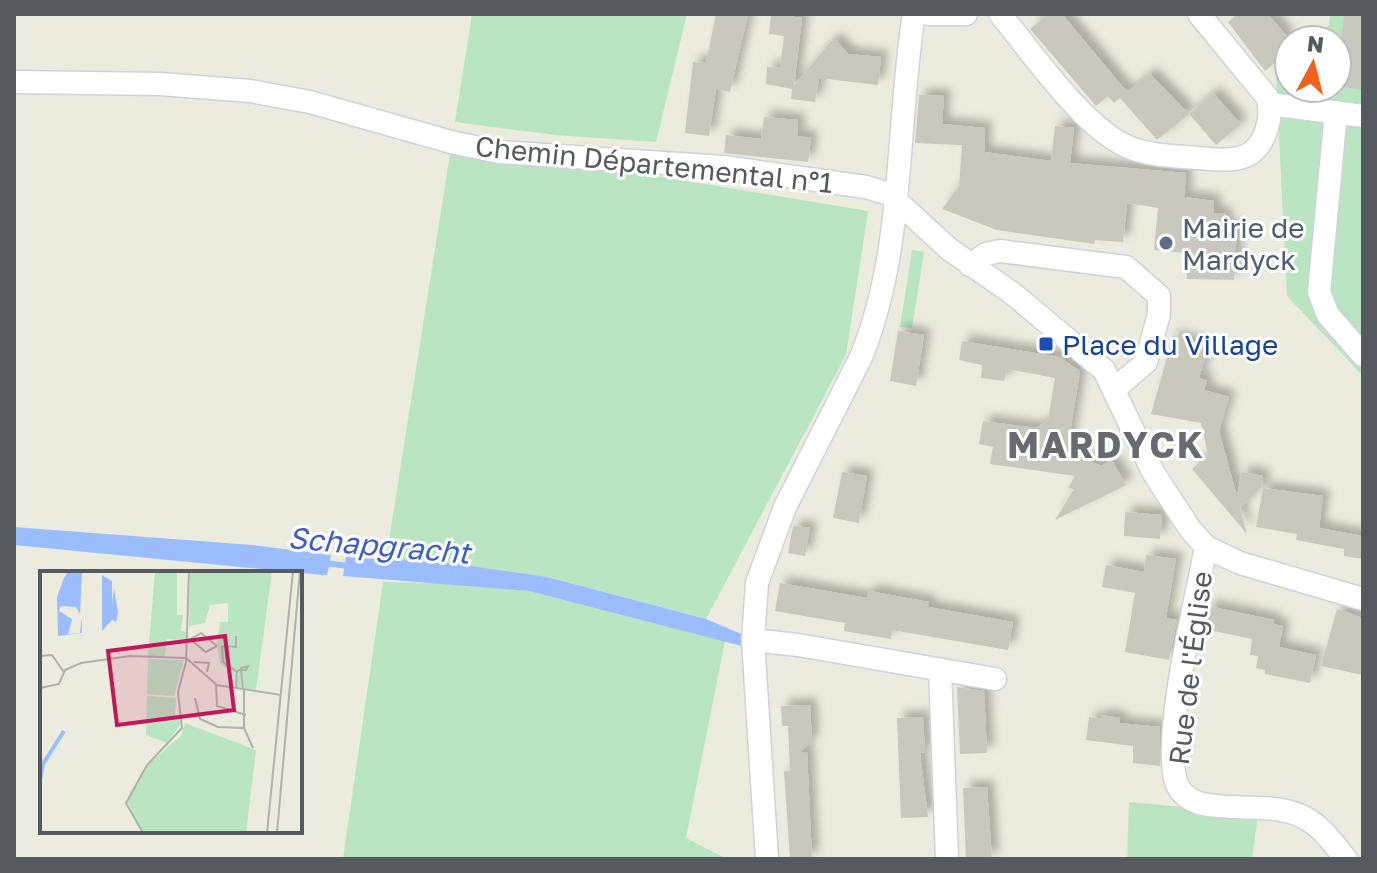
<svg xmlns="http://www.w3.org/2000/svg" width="1377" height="873" font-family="'Golos Text',sans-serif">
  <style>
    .green { fill: #b9e5c3 }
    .water { fill: #9bbcff }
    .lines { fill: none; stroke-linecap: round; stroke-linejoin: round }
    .stream { stroke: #9bbcff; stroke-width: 6 }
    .building { fill: #c8c8bd; filter: url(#shadow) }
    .minor-casing { stroke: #d1d2d9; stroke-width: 25 }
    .minor { stroke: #fff; stroke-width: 22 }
    .service-dot { fill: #5c6f8a; stroke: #fff; stroke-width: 3 }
    .transit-dot { fill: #1a4fb4; stroke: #fff; stroke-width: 3 }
    .labels { text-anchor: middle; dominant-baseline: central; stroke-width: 6; stroke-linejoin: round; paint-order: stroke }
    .street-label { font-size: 28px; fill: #575960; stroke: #fff }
    .service-label { font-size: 28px; fill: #4e5e75; stroke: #fff; text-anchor: start }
    .transit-label { font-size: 28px; fill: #164399; stroke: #fff; text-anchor: start }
    .water-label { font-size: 30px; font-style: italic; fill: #3a5ec6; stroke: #fff }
    .district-label { font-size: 36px; font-weight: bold; letter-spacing: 2px; fill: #686b72; stroke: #fff }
    .inset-river { fill: none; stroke: #9bbcff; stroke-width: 4 }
    .inset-road { fill: none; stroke: #b0b1ac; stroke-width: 2 }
    .view { fill: #c2185b; fill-opacity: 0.15; stroke: #c2185b; stroke-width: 4 }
    .inset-edge { fill: none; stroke: #575960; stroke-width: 4 }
  </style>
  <defs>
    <filter id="shadow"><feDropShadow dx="7" dy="-7" stdDeviation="4" flood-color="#0004"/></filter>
  </defs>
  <rect width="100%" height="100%" fill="#ececde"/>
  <!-- green -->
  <path class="green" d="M472 14H687L656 142 555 135 455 122Z
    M1330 14H1363V376L1287 296 1276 77 1289 64V88H1337V40H1314L1329 25Z
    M450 154 495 163 651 175 868 211 846 355 706 619 547 577 386 559Z
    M912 250 924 252 912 328 900 327Z
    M383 582 456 583 529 591 725 641 686 838 727 859H343Z
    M1129 802 1258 814 1252 859H1127Z"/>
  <!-- water -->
  <path class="water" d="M14 527 252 545 331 555 327 575H323L14 545Z
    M346 557 449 563 547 577 706 619 746 636 742 646 529 591 343 576Z"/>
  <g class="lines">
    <!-- stream -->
    <path class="stream" d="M325 563 349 566"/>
  </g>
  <!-- building -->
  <path class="building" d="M716 14H748L730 92 716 89 709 136 685 133 693 62 706 63Z
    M771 14 802 18 794 86 831 41 836 40 848 54 881 57 878 85 819 78 815 102 791 99 792 89 766 84 767 67 780 68 784 36 769 34Z
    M1048 14H1062L1127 92 1150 74 1189 114 1213 93 1241 124 1216 145 1189 114 1157 140 1120 98 1114 103 1108 96 1096 106 1030 29Z
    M1238 14H1268L1288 38 1282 44 1288 51 1265 71 1228 22Z
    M1344 14H1363V90L1337 86Z
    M919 95 944 96 942 124 985 128 984 152 1051 161 1055 126 1074 128 1070 163 1186 173 1184 197 1214 201V213L1226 214 1225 226 1237 228 1234 280 1187 279 1185 253 1154 250 1158 208 1127 203 1123 242 1095 240 1094 244 997 230 942 209 959 186 962 145 915 143Z
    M764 117 798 120 797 136 811 138 808 162 724 153 726 135 761 139Z
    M898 331 924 335 916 386 890 381Z
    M1173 336 1208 347 1199 378 1207 381 1204 390 1229 397 1219 431 1237 496 1242 472 1263 476 1262 487 1240 508 1247 534 1192 469 1208 454 1201 423 1151 414Z
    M962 341 1059 357 1080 371 1067 451 1101 466 1112 460 1126 485 1055 520 1074 489 1068 488 1075 476 990 464 993 447 979 444 983 421 1036 428 1048 420 1055 378 1007 369 1004 381 981 378 982 365 959 360Z
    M842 472 867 476 859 523 833 518Z
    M1263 488 1323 496 1319 528 1363 536V559L1344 556V549L1296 540 1297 534 1256 527Z
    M1125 512 1162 515 1160 539 1124 536Z
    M793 526 810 528 805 556 788 553Z
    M1146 555 1176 559 1166 618 1177 620 1169 660 1125 652 1135 593 1102 587 1106 565 1144 572Z
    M780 583 867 598 869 591 929 602 928 607 1013 622 1008 650 892 630 891 639 867 635 844 631 845 623 775 611Z
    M1208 606 1274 620 1273 624 1283 626 1279 647 1316 655 1310 683 1265 674V670L1256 668 1258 656 1250 655 1252 639 1204 629Z
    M1337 609 1363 618V675L1321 666Z
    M957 687 984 691 987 753 960 754Z
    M810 705 812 741 800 752H807L812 859H790L784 771H790L788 726H782L781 706Z
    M1101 715 1120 718 1119 723 1160 727V766L1133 763V746L1086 740 1089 717 1101 719Z
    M923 717 925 752 920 753 928 817 901 818 897 718Z
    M987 787 992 859H966L963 788Z"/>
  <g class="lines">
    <defs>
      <path id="minor" d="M929 14H966
        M1000 14C1032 52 1085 131 1131 148 1151 156 1175 156 1197 158 1214 159 1236 163 1251 153 1267 141 1273 115 1267 97L1199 14
        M14 82 160 84 250 91 310 102 451 142 499 152 724 167 866 187 889 194 949 249 1012 293 1104 370 1153 472 1190 529 1206 547 1240 563 1363 599
        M1269 104 1363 116
        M1336 112 1319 292 1328 315 1363 355
        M970 265 986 254 1000 251 1126 267 1159 296V314L1146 362 1116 388
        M1206 547C1196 601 1164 728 1175 778 1178 791 1187 799 1199 803 1235 813 1282 799 1313 823 1326 832 1336 847 1346 859
        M753 640 798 645 995 679
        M940 670 947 859
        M767 859 753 640 757 583 785 507 861 357C905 250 896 126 914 14"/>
    </defs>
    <!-- minor casing -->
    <use href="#minor" class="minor-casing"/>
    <!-- minor -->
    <use href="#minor" class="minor"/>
  </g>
  <!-- markers -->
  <circle class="service-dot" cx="1166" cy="243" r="8"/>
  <rect class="transit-dot" x="1038" y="336" width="16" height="16" rx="4"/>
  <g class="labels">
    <!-- street labels -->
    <g class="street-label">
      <text transform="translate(654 164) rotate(6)">Chemin Départemental n°1</text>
      <text transform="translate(1190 668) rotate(-83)">Rue de l'Église</text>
    </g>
    <!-- service labels -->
    <g class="service-label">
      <text x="1182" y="227">Mairie de<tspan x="1182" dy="32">Mardyck</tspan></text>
    </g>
    <!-- transit labels -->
    <g class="transit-label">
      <text x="1062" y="344">Place du Village</text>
    </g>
    <!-- water labels -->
    <g class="water-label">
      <text transform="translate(379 545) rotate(5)">Schapgracht</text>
    </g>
    <!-- district labels -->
    <g class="district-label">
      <text x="1106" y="444">MARDYCK</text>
    </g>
  </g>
  <!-- overview -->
  <g transform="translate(40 571)">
    <rect width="262" height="262" fill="#ececde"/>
    <path d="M115 0H137V44H143L141 60 146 61 145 69 127 68 125 85H108ZM150 0H232L216 119 192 115 193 102 180 92 177 73 180 51H188V32L170 34 165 52 149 55ZM108 88 144 89 134 125 107 123ZM107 125 136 127 135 143 141 152 127 172 106 164ZM145 152 216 179 206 262H105L97 252 87 229 109 192 141 165Z" fill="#b9e5c3"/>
    <path d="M42 1 40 43 36 36 21 35 19 40 32 48 28 63 40 62 42 46V62L18 65 17 26 24 7 28 1ZM62 4 72 10V33L74 17 78 41 76 51 72 49 62 60Z" fill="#9bbcff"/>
    <path class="inset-river" d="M0 209 3 193 24 160"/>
    <path class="inset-road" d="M152 70 166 81 177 75M146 71 161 62 177 75M182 75 183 91 197 101 196 117M183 75 196 76V65M0 85 12 84 24 101M154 91 169 92 167 101M197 101 199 99H206L208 95 201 97V99L203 118M176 114 177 135 206 144M0 117 19 113 25 99 41 92 90 85 146 87 177 114 241 124M204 119V157L213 177M155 127 160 148 178 156 204 157M103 262 86 232 107 194 142 157 138 121 146 91 149 0M227 262 253 0M237 262 260 0"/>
    <path class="view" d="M185 65 194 139 77 154 68 80Z"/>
    <rect width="262" height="262" class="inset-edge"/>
  </g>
  <!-- border -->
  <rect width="1377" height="873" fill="none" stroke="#575960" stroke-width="32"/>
  <!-- north arrow -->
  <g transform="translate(1313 64) rotate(7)"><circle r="38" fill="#ffffff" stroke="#bcbdbf" stroke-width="2"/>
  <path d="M0-6L14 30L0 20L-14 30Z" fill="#f06120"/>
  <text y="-12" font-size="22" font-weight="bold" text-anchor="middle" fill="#575960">N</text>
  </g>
</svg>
